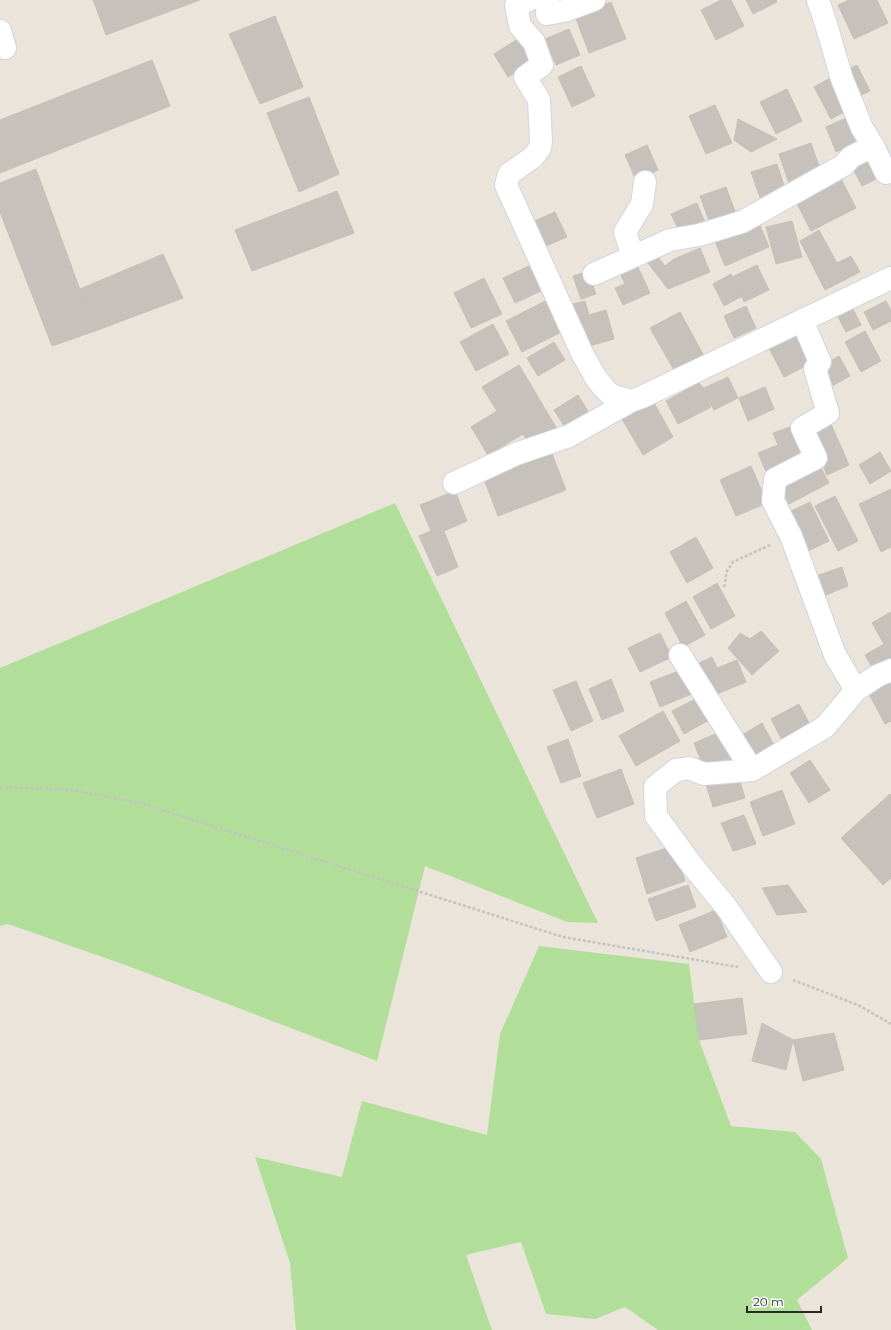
<svg xmlns="http://www.w3.org/2000/svg" width="891" height="1330" font-family="Montserrat,sans-serif">
  <style>
    .green { fill: #b1df9a }
    .building { fill: #c6c1bb; stroke: #c6c0b5 }
    .lines { fill: none; stroke-linecap: round; stroke-linejoin: round }
    .minor-casing { stroke: #d1d4e1; stroke-width: 24 }
    .path { stroke: #c3c3c3; stroke-width: 2.5; stroke-dasharray: 3 2; stroke-linecap: butt }
    .minor { stroke: #fff; stroke-width: 22 }
  </style>
  <rect width="100%" height="100%" fill="#ebe4db"/>
  <!-- green -->
  <path class="green" d="M395 503 598 923 567 922 425 866 377 1061 128 966 8 924 0 926V668Z
    M539 946 689 964 699 1040 731 1126 795 1132 821 1159 848 1258 797 1300 812 1330H658L625 1307 595 1319 546 1314 521 1242 466 1255 492 1330H296L290 1263 255 1157 342 1177 362 1101 487 1135 500 1034Z"/>
  <!-- building -->
  <path class="building" d="M93 0H200L106 35Z
    M721 0H731L744 26 716 40 701 10Z
    M746 0H776L777 2 753 14Z
    M849 0H877L888 23 854 39 838 5Z
    M611 2 626 39 589 53 575 16Z
    M275 16 303 87 260 104 229 34Z
    M569 29 580 55 556 65 545 39Z
    M518 39 533 62 508 77 494 54Z
    M152 60 170 106 0 173V120Z
    M857 65 870 91 855 98 843 72Z
    M581 66 595 96 572 107 558 77Z
    M836 75 853 107 831 119 814 87Z
    M787 89 802 121 776 134 760 102Z
    M309 97 339 174 299 192 267 113Z
    M715 105 732 143 706 154 689 116Z
    M853 115 864 140 836 152 826 127Z
    M738 119 777 139 751 152 734 140Z
    M811 143 822 175 790 186 779 154Z
    M647 145 658 170 636 180 625 155Z
    M871 155 882 176 862 186 851 165Z
    M777 164 786 192 761 200 751 172Z
    M36 169 95 331 52 346 0 212V183Z
    M839 175 856 208 811 231 794 198Z
    M726 187 736 214 710 223 700 196Z
    M337 191 354 233 252 271 235 230Z
    M697 203 706 225 681 235 671 214Z
    M555 212 567 237 541 248 530 223Z
    M792 221 802 257 776 264 766 227Z
    M759 223 769 247 725 266 715 241Z
    M819 230 837 263 851 256 860 272 825 290 800 241Z
    M700 248 710 272 683 283 674 259Z
    M163 254 183 298 95 331 80 289Z
    M657 256 665 266 674 259 683 283 668 289 648 263Z
    M636 263 650 293 623 305 615 288 625 284 619 271Z
    M531 265 543 290 515 303 503 278Z
    M757 265 769 290 744 302 732 277Z
    M588 271 596 294 581 299 573 276Z
    M731 274 742 296 724 306 713 284Z
    M484 278 502 314 471 328 454 293Z
    M553 297 569 328 522 352 506 321Z
    M585 301 589 315 606 310 614 339 582 348 569 305Z
    M886 301 891 311V321L873 330 864 312Z
    M851 305 861 325 846 332 836 313Z
    M746 306 756 328 734 338 724 316Z
    M680 312 704 356 675 372 650 328Z
    M493 324 509 354 476 371 460 342Z
    M802 331 817 360 784 377 769 348Z
    M865 331 881 361 861 372 845 342Z
    M554 342 565 360 538 376 527 358Z
    M839 356 850 376 830 387 818 368Z
    M519 365 557 429 531 446 523 434 488 455 471 427 497 411 482 387Z
    M728 377 738 398 714 410 704 388Z
    M699 383 704 388 711 407 678 424 666 401Z
    M765 387 774 409 748 421 739 398Z
    M578 395 592 418 568 432 554 410Z
    M653 401 673 437 643 455 622 419Z
    M831 424 849 465 827 475 809 433Z
    M795 425 807 458 767 474 758 453 778 445 773 433Z
    M549 446 566 490 498 516 481 471Z
    M880 452 891 471 870 484 859 465Z
    M818 462 829 483 789 504 778 482Z
    M751 466 767 503 736 516 720 480Z
    M891 489V547L881 552 859 504Z
    M455 491 467 521 444 531 458 567 437 576 419 536 431 531 420 505Z
    M835 496 858 541 838 551 815 506Z
    M810 502 829 541 806 552 787 513Z
    M696 537 713 568 687 583 670 552Z
    M842 567 848 586 821 597 813 577Z
    M717 583 735 616 711 629 693 597Z
    M686 601 705 635 683 647 665 613Z
    M891 612V668L877 676 865 655 884 644 872 623Z
    M761 631 779 651 752 675 728 648 740 633 750 639Z
    M660 633 672 657 640 672 628 648Z
    M712 657 717 668 737 660 746 682 712 696 699 663Z
    M684 669 694 693 660 707 650 682Z
    M885 674 891 685V721L885 724 864 685Z
    M611 679 624 711 602 720 589 689Z
    M576 681 593 721 571 731 553 690Z
    M697 698 709 720 684 734 672 711Z
    M799 704 811 727 783 742 771 719Z
    M663 711 680 741 636 766 619 736Z
    M762 723 775 747 755 758 742 735Z
    M720 732 732 760 705 771 694 743Z
    M568 739 581 776 561 783 547 747Z
    M810 760 830 790 809 803 790 773Z
    M621 769 634 804 597 818 583 783Z
    M737 772 745 798 713 807 705 781Z
    M782 790 795 824 763 836 750 802Z
    M890 794 891 795V878L883 885 841 838Z
    M744 815 756 844 733 851 721 823Z
    M673 846 685 881 647 894 636 858Z
    M688 885 696 907 656 921 648 899Z
    M788 885 807 912 777 915 762 888Z
    M716 910 727 937 690 952 679 925Z
    M742 998 747 1034 699 1040 694 1004Z
    M762 1023 793 1040 786 1070 752 1061Z
    M834 1033 844 1070 803 1081 793 1040Z"/>
  <g class="lines">
    <defs>
      <path id="minor" d="M529 0 516 5 520 26 534 42 542 65 525 77 539 100 541 141 540 148 533 157 509 174 506 185 582 353 596 378 603 387 612 396 631 401 642 397 891 278
        M548 0 547 14 564 11 594 0
        M818 0 826 24 842 79 862 128 873 146 886 173 891 171
        M0 31 5 48
        M633 256 625 232 642 204 645 182
        M594 274 670 240 699 235 742 222 844 165 851 157 873 146
        M802 320 820 362 815 369 828 413 802 428 816 458 775 479 773 501 791 536 835 655 856 690
        M454 483 516 454 569 436 631 401
        M680 655 752 770
        M771 972 727 908 691 864 656 816 655 787 676 770 683 769 689 768 704 774 752 770 825 727 856 690 877 676 891 670"/>
    </defs>
    <!-- minor casing -->
    <use href="#minor" class="minor-casing"/>
    <!-- path -->
    <path class="path" d="M724 587 727 571 733 562 770 545
      M0 787 72 790 140 803 563 937 738 967
      M793 980 858 1005 891 1024"/>
    <!-- minor -->
    <use href="#minor" class="minor"/>
  </g>
  <!-- scale -->
  <path d="M747 1306v6h74v-6" fill="none" stroke="#292929" stroke-width="2"/>
  <text x="753" y="1306" font-size="12" fill="#292929" stroke="#ffffff" stroke-width="3" paint-order="stroke">20 m</text>
</svg>
